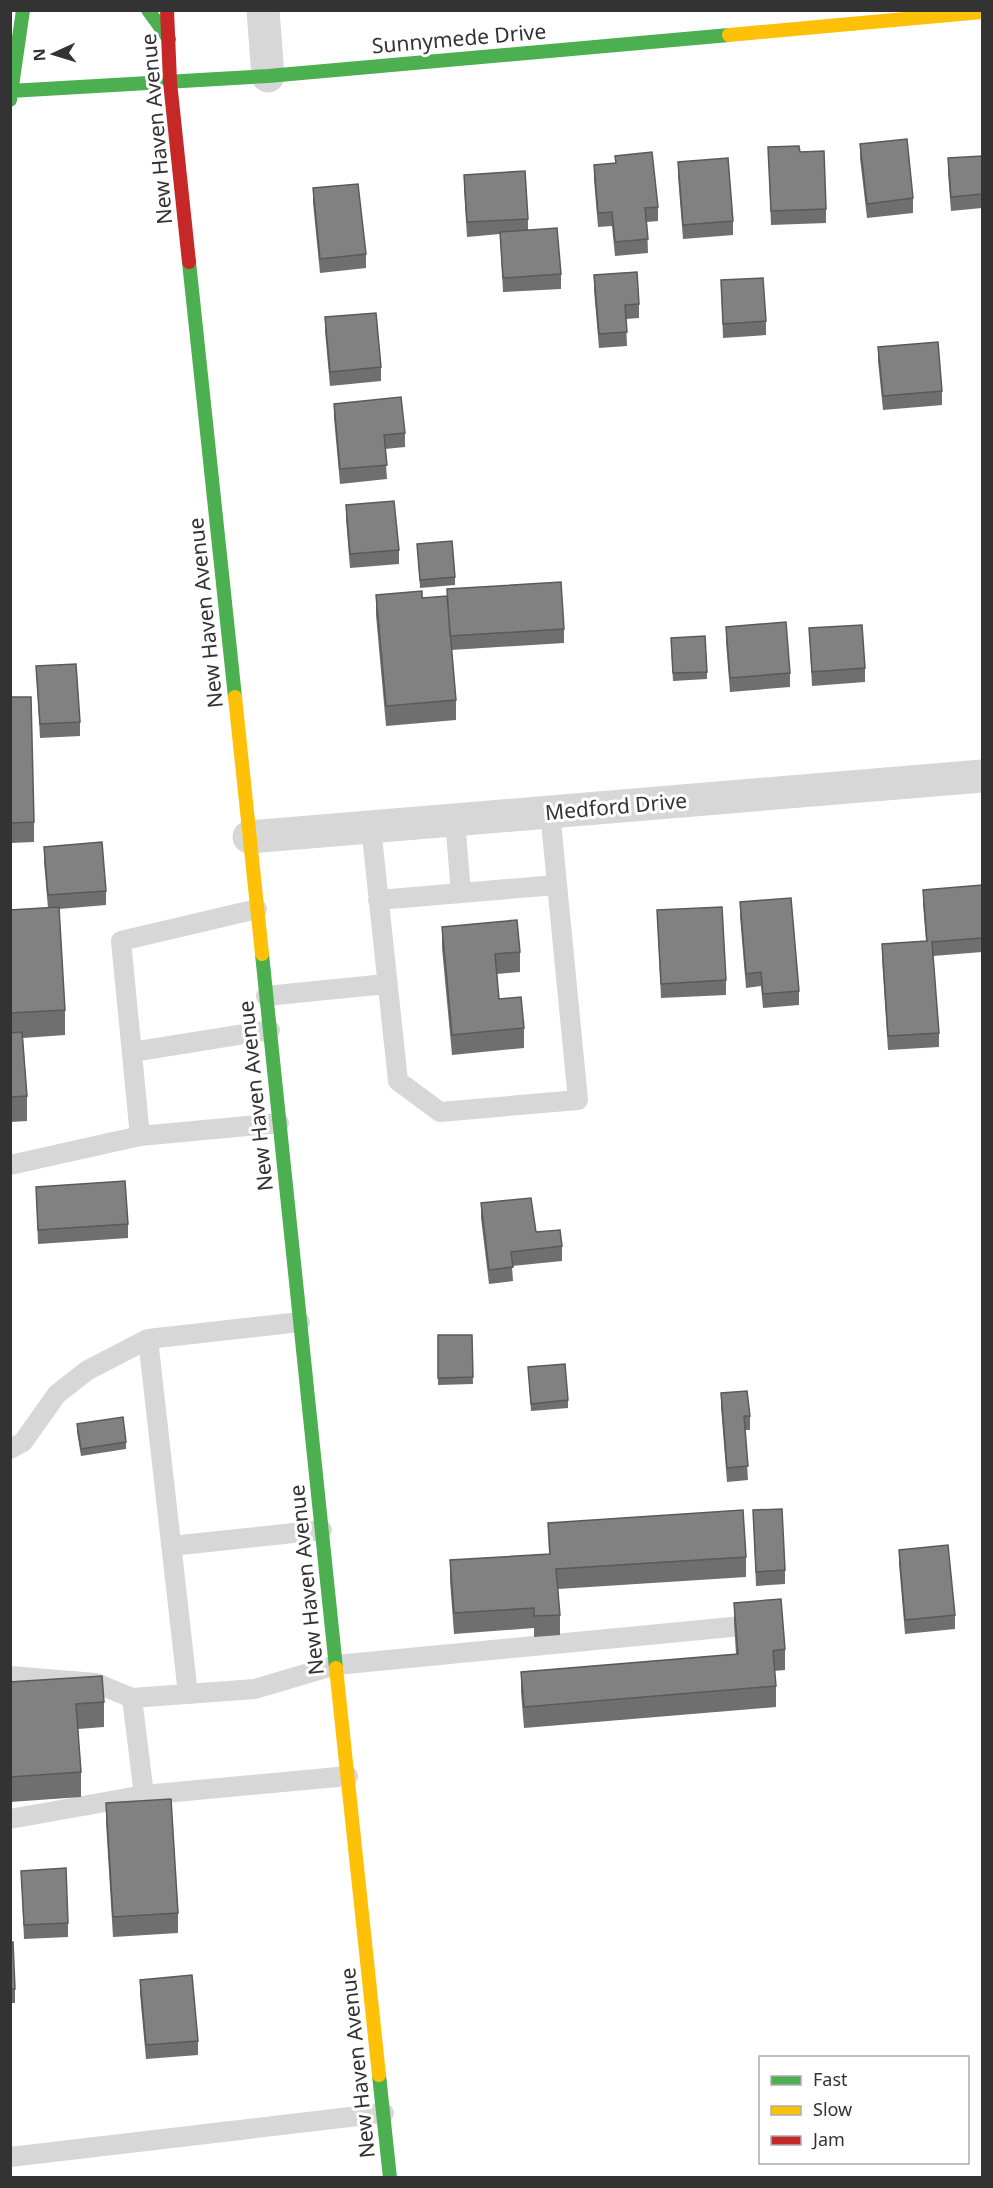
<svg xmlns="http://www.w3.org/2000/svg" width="993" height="2188" font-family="'Noto Sans',sans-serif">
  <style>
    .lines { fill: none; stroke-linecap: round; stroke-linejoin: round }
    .lane { stroke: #d7d7d7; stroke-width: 20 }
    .street { stroke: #d7d7d7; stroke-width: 33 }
    .fast { stroke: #4caf50; stroke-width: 14 }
    .slow { stroke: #ffc107; stroke-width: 14 }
    .jam { stroke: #c62828; stroke-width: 14 }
    .wall { fill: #6f6f6f }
    .building { fill: #818181; stroke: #5a5a5a; stroke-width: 1.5 }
    .labels { text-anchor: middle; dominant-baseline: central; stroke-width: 6; stroke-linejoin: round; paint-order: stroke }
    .street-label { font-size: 21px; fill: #333; stroke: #fff }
  </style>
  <rect width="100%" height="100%" fill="#fff"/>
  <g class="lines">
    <!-- lane -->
    <path class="lane" d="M455 820 461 893
      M371 827 398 1081 440 1112 578 1100 550 812
      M378 900 556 885
      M257 909 121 941 140 1136 279 1123
      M266 996 386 984
      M132 1052 270 1030
      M10 1165 140 1136
      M10 1449 23 1442 57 1394 88 1370 148 1339
      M171 1546 322 1530
      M10 1676 96 1683 132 1698 255 1689 336 1665 742 1626
      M188 1694 148 1339 300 1322
      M132 1698 144 1795
      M10 1819 144 1795 348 1776
      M10 2157 384 2113"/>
    <!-- street -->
    <path class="street" d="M263 10 268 76
      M249 837 982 776"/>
    <!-- fast -->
    <path class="fast" d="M148 10 169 39
      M10 91 268 76 729 35
      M10 100 23 10
      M189 262 235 697
      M262 954 336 1668
      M379 2075 390 2178"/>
    <!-- slow -->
    <path class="slow" d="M729 35 982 12
      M235 697 262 954
      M336 1668 379 2075"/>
    <!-- jam -->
    <path class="jam" d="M167 10 170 82 189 262"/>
  </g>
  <!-- wall -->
  <path class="wall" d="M860 144 913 198V213L867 218 860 158Z
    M768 147 800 152 826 209V223L771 225Z
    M615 156 658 207V221L647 222 648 253 615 256 612 226 598 227 594 180V165L615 163Z
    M982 156V208L951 211 948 173V158Z
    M678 162 733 221V235L683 239 678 176Z
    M464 175 528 219V230L561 274V289L503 292 500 234 467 237 464 189Z
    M313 188 366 254V268L320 273 313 203Z
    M594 275 639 304V318L626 319 627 346 599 348 594 290Z
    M721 280 766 321V335L723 338Z
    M325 317 381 367V381L330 386 325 331Z
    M878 347 942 391V405L883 410 878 361Z
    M334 404 405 433V447L385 449 387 479 340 484 334 418Z
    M346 505 399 550V564L350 568 346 519Z
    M417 544 455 577V585L420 588Z
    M376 595 422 598 564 629V643L451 650 456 700V720L386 726 376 615Z
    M726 627 790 673V687L730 692 726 642Z
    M809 628 865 668V682L812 686Z
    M671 645 707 672V679L673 681Z
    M36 666 80 722V736L40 738Z
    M10 697 34 822V842L10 843Z
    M44 847 106 891V905L59 909 65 1010V1035L23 1038 27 1096V1121L11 1122V1147L10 910 48 908 44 862Z
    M982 885V952L933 956 939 1033V1047L888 1050 882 958V944L926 941 923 904V890Z
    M740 902 799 991V1005L763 1008 761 986 746 988 740 916Z
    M657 910 726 980V995L661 998Z
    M442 927 520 952V972L497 974 499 999 524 1028V1048L452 1055 442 948Z
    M36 1187 128 1224V1238L38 1244Z
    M481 1203 562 1246V1261L512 1266 513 1281 489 1284 481 1218Z
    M438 1335H472L473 1384 438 1385Z
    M528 1367 568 1400V1408L531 1411Z
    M721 1393 750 1416V1430H745L748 1480 727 1482 721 1407Z
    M77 1424 126 1442V1449L81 1456 77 1432Z
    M753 1510 785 1570V1584L756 1586Z
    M548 1523 746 1557V1577L558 1589 560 1615V1635L534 1637V1628L454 1634 450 1581V1560L549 1554Z
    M899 1550 955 1615V1629L905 1634 899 1564Z
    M734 1603 785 1649V1670L774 1671 776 1686V1707L524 1728 521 1692V1672L736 1654 734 1623Z
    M10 1682 104 1702V1727L78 1729 81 1772V1797L10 1802Z
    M106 1803 178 1913V1933L113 1937 106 1823Z
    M21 1871 68 1923V1937L24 1939Z
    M10 1942 15 1989V2003H10Z
    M140 1980 198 2041V2055L146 2059 140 1994Z"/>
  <!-- building -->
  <path class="building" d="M907 139 913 198 867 204 860 144Z
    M799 146 800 152 824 151 826 209 771 211 768 147Z
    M652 152 658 207 645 208 648 239 615 242 612 212 598 213 594 165 616 163 615 156Z
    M982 156V194L951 197 948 158Z
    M728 158 733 221 683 225 678 162Z
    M525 171 528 219 467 222 464 175Z
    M358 184 366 254 320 259 313 188Z
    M557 228 561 274 503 278 500 232Z
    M637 272 639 304 625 305 627 332 599 334 594 275Z
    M763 278 766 321 723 324 721 280Z
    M376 313 381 367 330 372 325 317Z
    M938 342 942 391 883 396 878 347Z
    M401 397 405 433 384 435 387 465 340 469 334 404Z
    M394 501 399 550 350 554 346 505Z
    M452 541 455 577 420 580 417 544Z
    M561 582 564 629 450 636 447 589Z
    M422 591V598L447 596 456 700 386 706 376 595Z
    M786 622 790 673 730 678 726 627Z
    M862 625 865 668 812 672 809 628Z
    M705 636 707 672 673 673 671 638Z
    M76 664 80 722 40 724 36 666Z
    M10 697H31L34 822 10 823Z
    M102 842 106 891 48 895 44 847Z
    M982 885V938L932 942 939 1033 888 1036 882 944 927 941 923 890Z
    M791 898 799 991 763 994 761 972 746 974 740 902Z
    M59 907 65 1010 10 1013V910Z
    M722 907 726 980 661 984 657 910Z
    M517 920 520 952 495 954 499 999 521 997 524 1028 452 1035 442 927Z
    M22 1032 27 1096 10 1097V1033Z
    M125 1181 128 1224 38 1230 36 1187Z
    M531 1198 536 1232 560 1230 562 1246 511 1252 513 1267 489 1270 481 1203Z
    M438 1335H472L473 1377 438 1378Z
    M565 1364 568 1400 531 1404 528 1367Z
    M747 1391 750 1416H744L748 1466 727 1468 721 1393Z
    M123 1417 126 1442 81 1449 77 1424Z
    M782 1509 785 1570 756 1572 753 1510Z
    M743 1510 746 1557 556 1569 560 1615 534 1616V1608L454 1613 450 1560 550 1554 548 1523Z
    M948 1545 955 1615 905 1620 899 1550Z
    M781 1599 785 1649 773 1651 776 1686 524 1707 521 1672 738 1654 734 1603Z
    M102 1676 104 1702 76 1704 81 1772 10 1777V1682Z
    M171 1799 178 1913 113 1917 106 1803Z
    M66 1868 68 1923 24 1925 21 1871Z
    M10 1942H13L15 1989H10Z
    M192 1975 198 2041 146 2045 140 1980Z"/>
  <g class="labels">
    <!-- street labels -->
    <g class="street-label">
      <text transform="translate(459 38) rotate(-5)">Sunnymede Drive</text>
      <text transform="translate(156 129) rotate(-95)">New Haven Avenue</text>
      <text transform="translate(205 613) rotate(-96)">New Haven Avenue</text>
      <text transform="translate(616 806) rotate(-5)">Medford Drive</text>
      <text transform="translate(255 1096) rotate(-96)">New Haven Avenue</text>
      <text transform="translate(306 1580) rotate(-96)">New Haven Avenue</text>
      <text transform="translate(357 2063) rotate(-96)">New Haven Avenue</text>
    </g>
  </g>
  <!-- border -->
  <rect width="993" height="2188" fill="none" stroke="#333333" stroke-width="24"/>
  <!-- legend -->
  <rect x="759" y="2056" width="210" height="108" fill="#ffffff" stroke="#adadad" stroke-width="1.5"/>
  <rect x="771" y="2076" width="30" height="9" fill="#4caf50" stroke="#adadad" stroke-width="1.5"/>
  <text x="813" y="2086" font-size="18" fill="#333333">Fast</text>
  <rect x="771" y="2106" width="30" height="9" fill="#ffc107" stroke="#adadad" stroke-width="1.5"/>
  <text x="813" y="2116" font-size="18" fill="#333333">Slow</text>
  <rect x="771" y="2136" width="30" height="9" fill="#c62828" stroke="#adadad" stroke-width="1.5"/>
  <text x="813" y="2146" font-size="18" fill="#333333">Jam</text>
  <!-- north arrow -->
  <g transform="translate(54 54) rotate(266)" stroke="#ffffff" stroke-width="4.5" paint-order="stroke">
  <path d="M0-4.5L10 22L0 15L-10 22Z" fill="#333333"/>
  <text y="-9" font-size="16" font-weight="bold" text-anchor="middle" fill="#333333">N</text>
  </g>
</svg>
